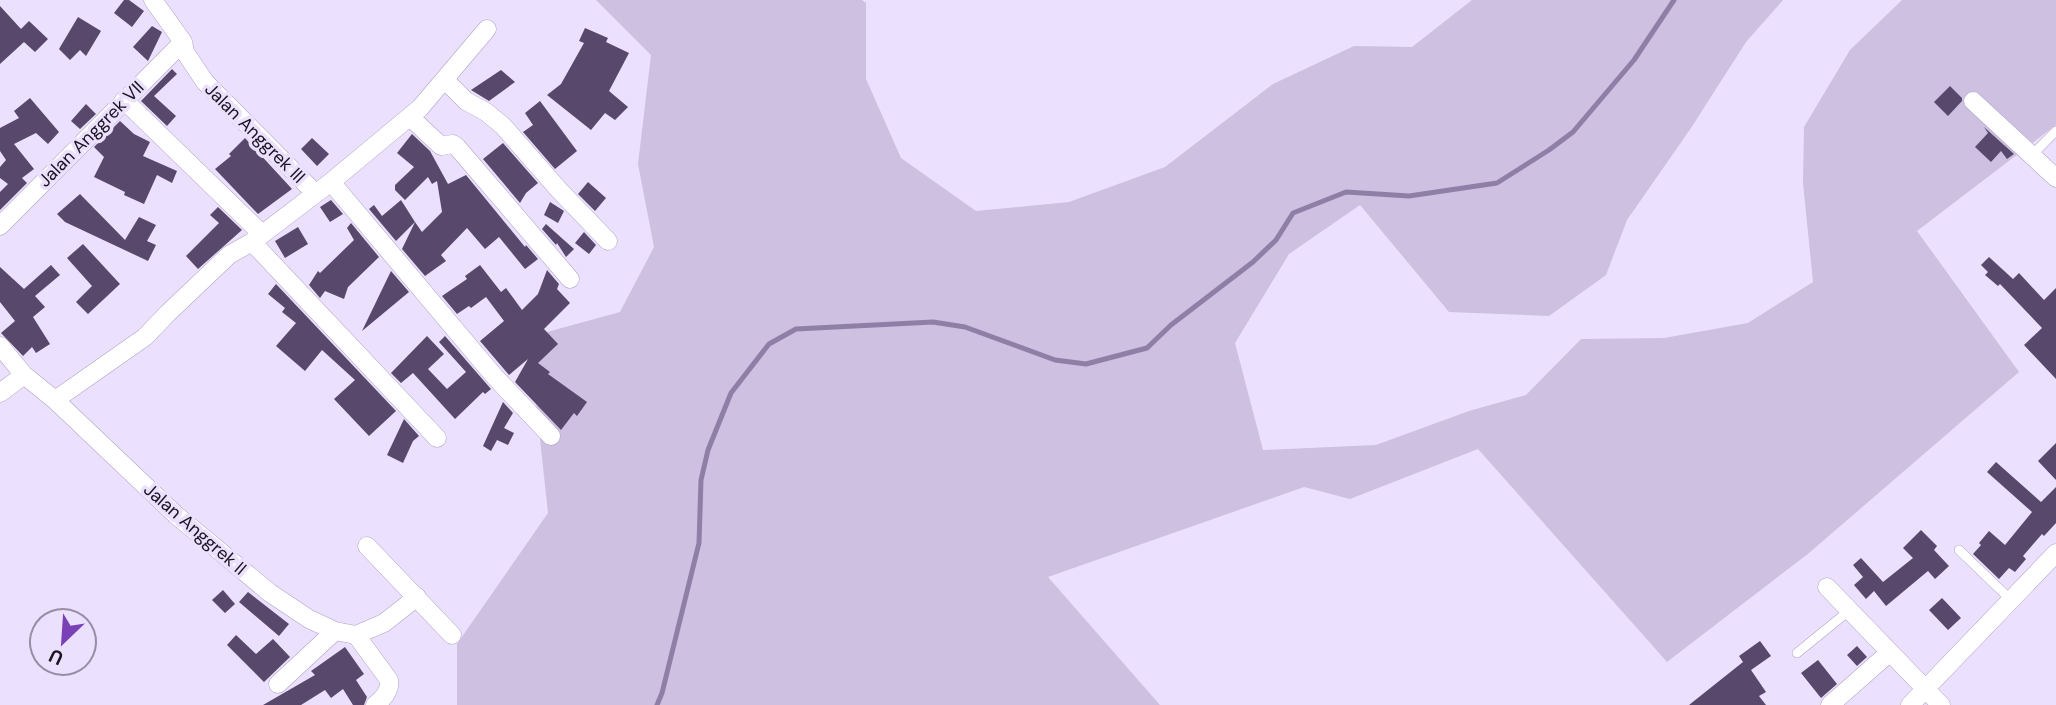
<svg xmlns="http://www.w3.org/2000/svg" width="2056" height="705" font-family="'DM Sans',sans-serif">
  <style>
    .green { fill: #cdc0e1 }
    .lines { fill: none; stroke-linecap: round; stroke-linejoin: round }
    .stream { stroke: #8f7fa6; stroke-width: 5 }
    .building { fill: #57486c }
    .service-casing { stroke: #b0a3c5; stroke-width: 10 }
    .minor-casing { stroke: #b0a3c5; stroke-width: 19 }
    .service { stroke: #fff; stroke-width: 9 }
    .minor { stroke: #fff; stroke-width: 18 }
    .labels { text-anchor: middle; dominant-baseline: central; stroke-width: 7; stroke-linejoin: round; paint-order: stroke }
    .street-label { font-size: 18px; fill: #191420; stroke: #ebe0fd }
  </style>
  <rect width="100%" height="100%" fill="#ebe0fd"/>
  <!-- green -->
  <path class="green" d="M596 0H862L866 3V79L901 158 976 211 1069 202 1165 167 1273 84 1354 46 1412 47 1472 0H1783L1746 42 1691 128 1627 220 1606 275 1549 316 1449 312 1360 205 1289 254 1235 343 1263 450 1376 445 1469 411 1526 395 1581 339 1664 338 1748 323 1813 282 1803 183 1804 127 1850 50 1902 0H2056V125L1917 231 2019 372 1809 553 1667 662 1478 449 1350 499 1304 487 1048 577 1160 705H457V644L548 513 529 337 620 312 654 247 638 164 651 55Z"/>
  <g class="lines">
    <!-- stream -->
    <path class="stream" d="M657 705 662 693 699 543 701 480 708 450 731 393 769 344 796 329 933 322 965 327 1055 360 1086 364 1147 348 1171 325 1253 262 1276 240 1293 213 1346 192 1409 196 1497 183 1549 150 1573 132 1634 60 1674 0"/>
  </g>
  <!-- building -->
  <path class="building" d="M124 0H129L144 11 132 27 114 13Z
    M0 6 21 29 29 21 48 39 35 52 24 42 0 64Z
    M78 17 101 31 86 56 80 50 70 60 59 49Z
    M152 26 162 32 148 61 133 47Z
    M585 28 608 38 606 42 629 53 609 91 628 107 615 120 605 113 591 130 547 95 561 84 584 43 579 41Z
    M172 69 177 74 154 96 176 116 167 126 141 101Z
    M501 70 515 82 489 101 471 90Z
    M1950 86 1962 98V101L1948 116 1934 102Z
    M30 98 59 132 48 144 36 133 14 144 34 169 22 178 27 183 0 210V192L8 184 0 178V167L6 160 0 151V128L19 118 14 111Z
    M540 101 577 151 555 169 523 132 533 125 525 113Z
    M86 104 96 114 80 129 71 121Z
    M120 121 134 134 150 142 143 156 177 171 172 183 157 175 144 204 124 195 125 192 94 177 104 157 94 147Z
    M1984 127 2014 154 2007 159 2001 151 1991 162 1975 147 1988 133Z
    M412 134 430 151 448 184 466 175 525 247 526 245 538 259 525 269 499 237 485 249 467 228 441 255 446 261 425 276 402 249 415 222 422 232 442 212 437 181 432 184 428 177 405 200 395 190V185L414 167 397 153Z
    M245 138 292 189 258 214 215 169 231 156 229 154Z
    M312 138 329 154 317 166 301 149Z
    M503 143 538 183 526 193 520 203 483 159Z
    M588 182 606 198 595 211 578 194Z
    M80 194 125 240 139 217 156 225 147 241 156 245 148 261 65 222 57 214Z
    M331 200 343 214 330 222 320 207Z
    M401 200 415 222 396 241 369 209 374 205 382 216Z
    M550 202 564 211 558 223 544 215Z
    M218 207 242 230 198 269 186 256 219 223 210 215Z
    M351 223 379 257 348 287 344 299 325 291 320 298 309 285 318 271 320 273 354 240 347 228Z
    M546 224 574 249 566 257 557 243 556 245 542 229Z
    M298 227 308 244 285 258 275 241Z
    M584 232 596 245 589 254 575 243Z
    M83 244 120 284 88 314 76 302 92 286 67 258Z
    M1989 257 2013 279 2019 273 2044 300 2056 288V379L2024 345 2042 328 2000 284 1998 286 1985 275 1988 272 1981 265Z
    M51 265 60 275 35 296 45 307 33 317 50 344 36 353 32 347 23 356 1 333 15 321 0 302V267L24 289Z
    M480 265 501 292 506 288 522 310 538 294 547 270 559 284 557 289 570 303 544 329 558 344 538 363 550 372 548 374 587 402 577 416 574 413 561 430 515 382 528 359 509 375 480 341 504 321 486 297 471 308 469 306 457 314 442 296 467 279 465 276Z
    M391 271 409 292 362 331Z
    M276 284 396 411 369 436 334 399 355 380 322 350 305 371 276 346 296 323 282 312 285 308 268 294Z
    M427 336 444 354 428 369 447 389 466 372 439 342 445 336 491 389 485 394 483 392 455 419 413 373 401 383 391 373Z
    M503 402 513 413 504 428 514 433 508 445 497 440 491 451 483 446Z
    M404 419 419 436 413 441 403 463 387 455Z
    M2056 443V480L2038 461Z
    M1996 462 2041 502 2056 487V523L2044 536 2042 534 2023 556 2026 559 2015 572 2009 568 1999 579 1973 554 1981 545 1979 543 1989 531 2005 545 2032 512 1987 472Z
    M1921 530 1937 546 1934 550 1949 566 1935 579 1928 571 1886 606 1874 591 1866 599 1854 585 1863 577 1853 565 1861 558 1883 582 1913 558 1903 548Z
    M223 590 235 604 225 613 212 600Z
    M248 592 289 624 279 636 239 602Z
    M1942 598 1961 618 1948 630 1929 610Z
    M236 635 256 654 273 639 290 657 264 682 227 645Z
    M1760 641 1771 656 1751 670 1766 692 1759 696 1766 705H1689L1743 662 1739 656Z
    M1857 646 1867 657 1857 666 1847 655Z
    M345 647 364 674 356 680 367 697 364 705H353L343 689 331 698 325 690 301 705H263L315 675 311 671Z
    M1818 660 1837 684 1821 698 1801 673Z"/>
  <g class="lines">
    <defs>
      <path id="service" d="M2032 155 2056 131
        M1959 550 2011 600
        M1797 653 1850 610"/>
      <path id="minor" d="M153 0 183 42 185 52 205 82 315 193
        M445 80 466 101 486 112 503 126 559 190 608 241
        M124 100 262 234
        M1973 101 2056 178
        M410 117 441 146 453 144 457 147 570 279
        M331 182 495 377 551 436
        M0 226 183 42
        M252 242 437 438
        M0 346 24 375 55 400 176 515 270 593 309 619 335 631 356 635 384 623 417 597
        M0 393 24 375
        M55 400 145 337 168 313 229 255 252 242 331 182 420 108 487 29
        M367 546 452 635
        M1827 587 1941 705
        M356 635 389 680C391 691 383 699 375 705
        M278 684 335 631
        M1830 705 1889 653
        M1910 705 2056 553"/>
    </defs>
    <!-- service casing -->
    <use href="#service" class="service-casing"/>
    <!-- minor casing -->
    <use href="#minor" class="minor-casing"/>
    <!-- service -->
    <use href="#service" class="service"/>
    <!-- minor -->
    <use href="#minor" class="minor"/>
  </g>
  <g class="labels">
    <!-- street labels -->
    <g class="street-label">
      <text transform="translate(255 133) rotate(45)">Jalan Anggrek III</text>
      <text transform="translate(91 134) rotate(-45)">Jalan Anggrek VII</text>
      <text transform="translate(195 529) rotate(41)">Jalan Anggrek II</text>
    </g>
  </g>
  <!-- north arrow -->
  <g transform="translate(63 642) rotate(205)"><circle r="33" fill="#ebe0fd" stroke="#978ea5" stroke-width="2"/>
  <path d="M0-5L12 26L0 18L-12 26Z" fill="#7a40b6"/>
  <text y="-10" font-size="19" font-weight="bold" text-anchor="middle" fill="#191420">U</text>
  </g>
</svg>
